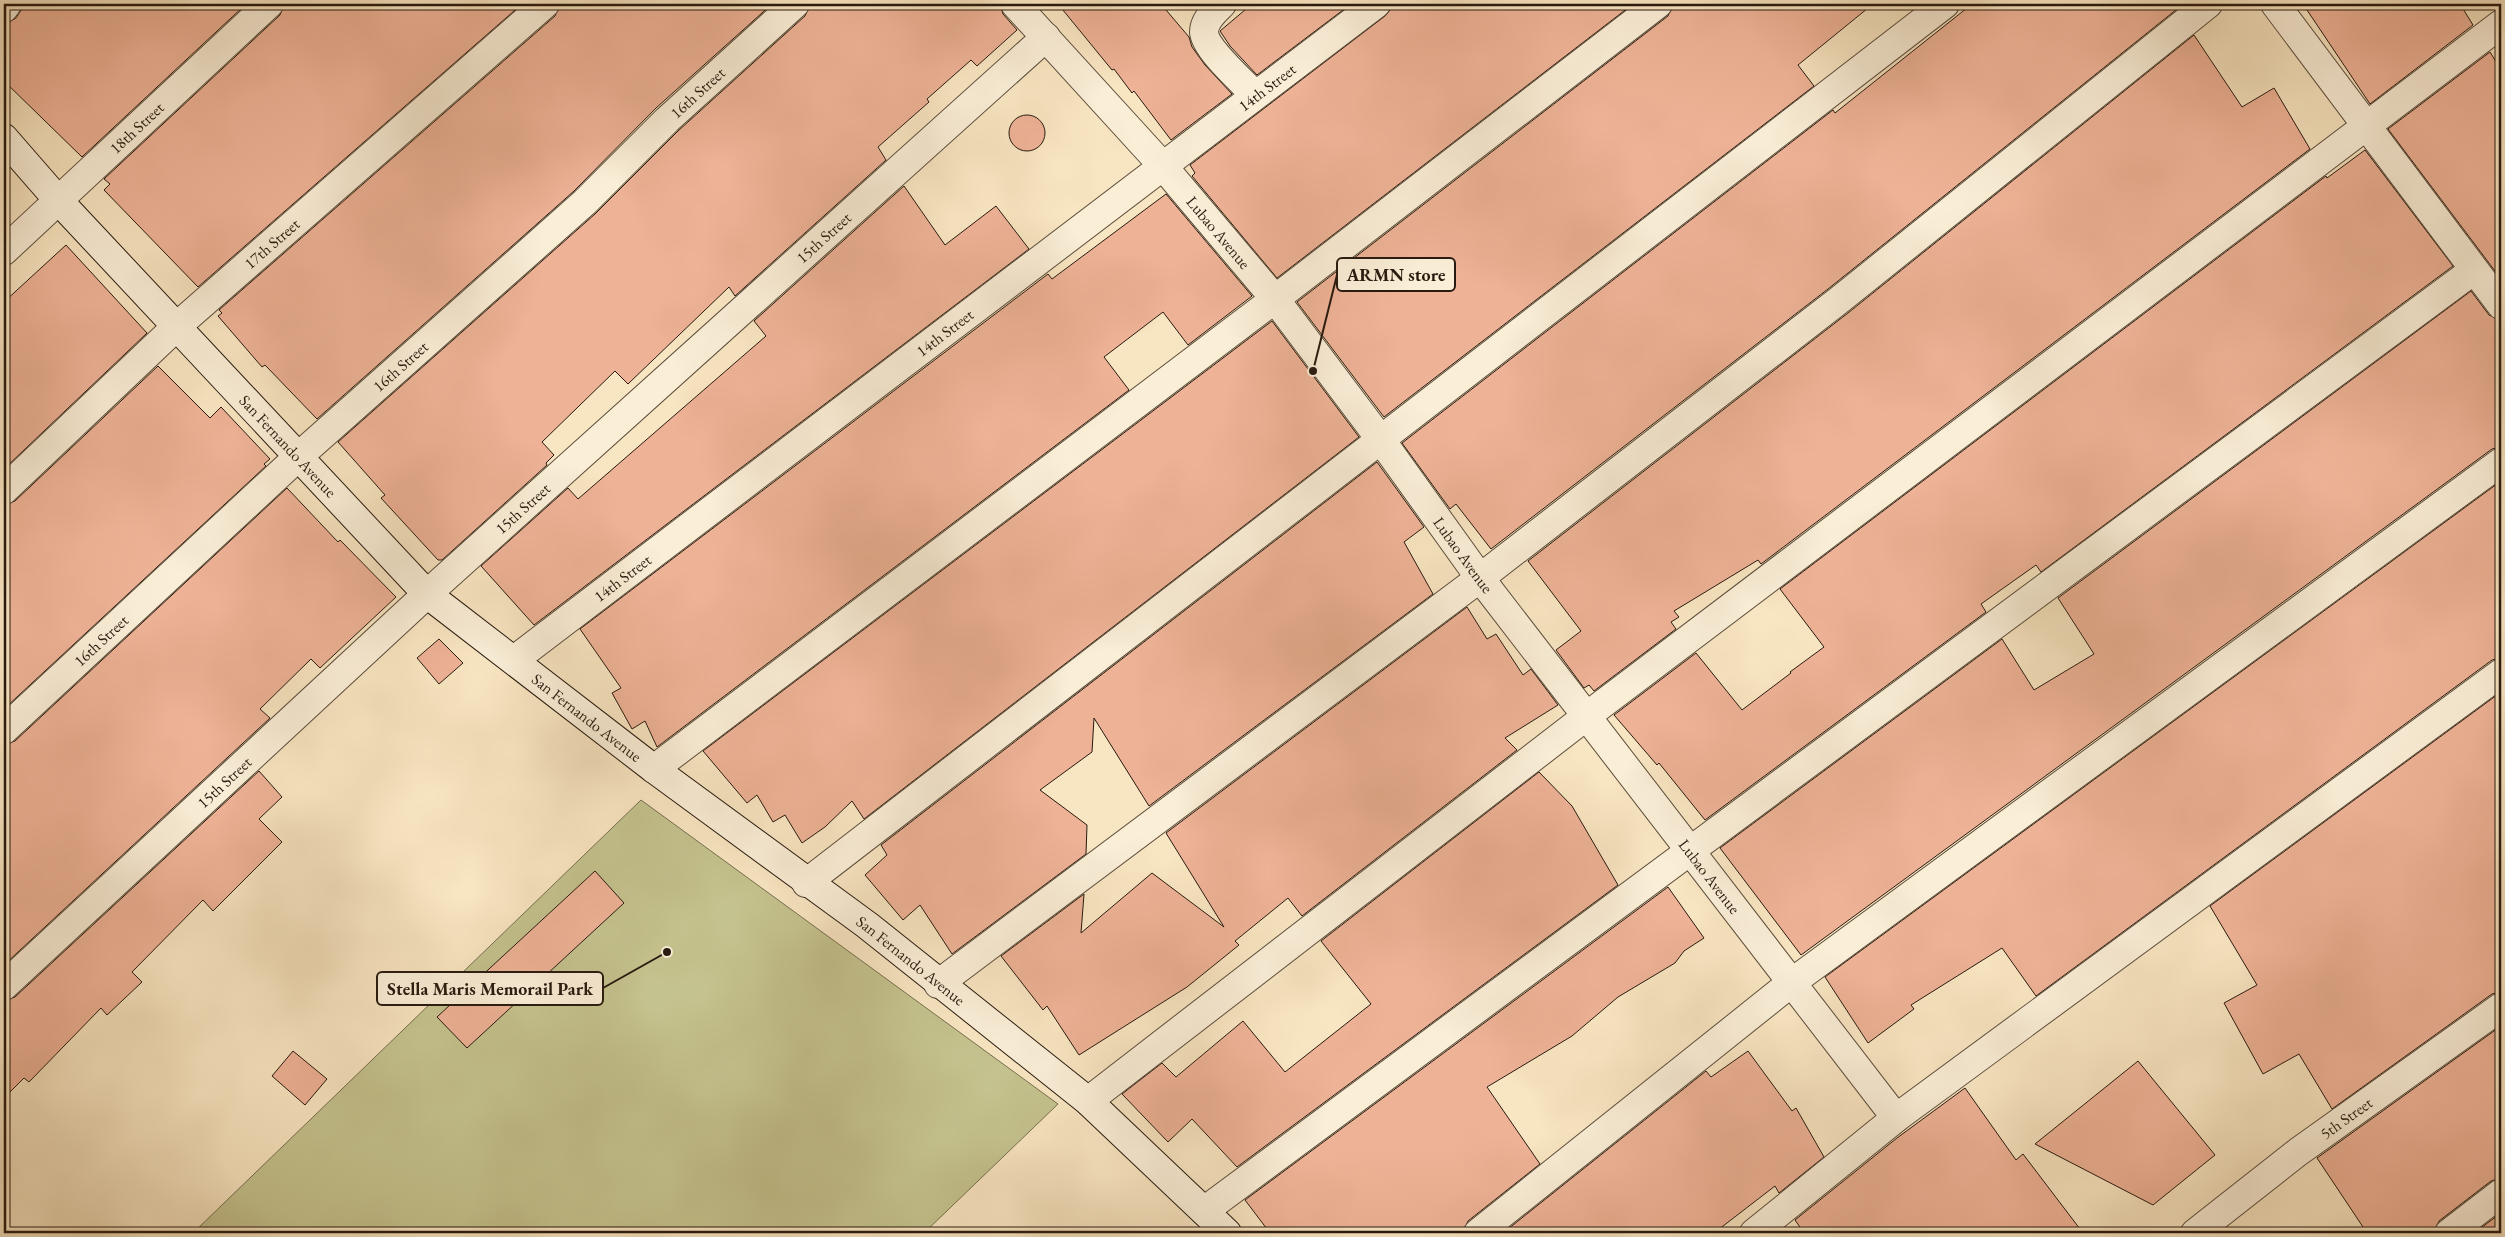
<svg xmlns="http://www.w3.org/2000/svg" width="2505" height="1237" font-family="'EB Garamond',serif">
  <style>
    .green { fill: #c4c28e; stroke: #766e4e }
    .building { fill: #eeb296; stroke: #281a0f }
    .lines { fill: none; stroke-linecap: round; stroke-linejoin: round }
    .street-casing { stroke: #5c4d3c; stroke-width: 30 }
    .secondary-casing { stroke: #281a0f; stroke-width: 30 }
    .street { stroke: #faeed7; stroke-width: 28 }
    .secondary { stroke: #faeed7; stroke-width: 28 }
    .labels { text-anchor: middle; dominant-baseline: central; stroke-width: 4.5; stroke-linejoin: round; paint-order: stroke }
    .street-label { font-size: 16px; fill: #281a0f; stroke: #faeed7 }
    .leader { fill: none; stroke: #281a0f; stroke-width: 2 }
    .callout-dot { fill: #281a0f; stroke: #faeed7; stroke-width: 2 }
    .callout { fill: #faeed7; stroke: #281a0f; stroke-width: 2 }
    .callout-label { font-size: 18px; text-anchor: middle; font-weight: bold; fill: #281a0f }
  </style>
  <rect width="100%" height="100%" fill="#f8e5c1"/>
  <filter id="stains"><feTurbulence type="fractalNoise" baseFrequency=".004" numOctaves="4"/><feColorMatrix values="0 0 0 0 .2 0 0 0 0 .09 0 0 0 0 .02 0 0 0 .5 -.17"/></filter>
  <radialGradient id="worn" r=".72"><stop offset=".6" stop-color="#630" stop-opacity="0"/><stop offset="1" stop-color="#630" stop-opacity=".3"/></radialGradient>
  <!-- green -->
  <path class="green" d="M641 800 1058 1104 924 1233H193Z"/>
  <!-- building -->
  <path class="building" d="M25 4H246L82 157 4 81V25L16 18Z
    M284 4H522L198 287 104 190 110 184 104 179 280 15Z
    M560 4H772L656 108 574 191 317 419 265 365 262 367 218 316 222 313 219 310 555 16Z
    M810 4H1000L1003 14 1017 30 977 66 971 60 927 99 929 102 878 147 886 160 735 296 729 287 628 384 615 371 542 442 554 455 546 463 547 465 442 560H438L381 498 385 495 338 442 595 214 678 131 805 16Z
    M1058 4H1161L1189 37 1192 47 1205 65 1232 94 1171 140 1134 91 1132 93 1114 69 1112 70Z
    M1252 4H1351L1257 75 1230 46 1220 31Z
    M1391 4H1633L1277 278 1192 176 1195 173 1190 165 1385 16 1390 10Z
    M1673 4H1873L1798 65 1814 86 1384 417 1297 302 1668 16Z
    M1972 4H2173L2177 9 1828 289 1491 549 1456 504 1450 509 1402 443 1833 110 1835 113Z
    M2303 4H2460L2473 25 2370 104Z
    M2194 35 2242 107 2274 88 2310 149 1761 564 1758 560 1674 611 1679 617 1671 622 1676 629 1594 691 1589 685 1584 688 1556 650 1581 631 1528 561 1848 313Z
    M2490 52 2501 70V279L2388 129Z
    M1009 133a18 18 0 1 1 36 0a18 18 0 1 1-36 0Z
    M2365 150 2453 266 2041 572 2036 565 1981 604 1986 612 1705 820 1659 763 1657 765 1614 715 1696 653 1742 710 1791 673 1790 672 1824 647 1780 589 2326 176 2327 178Z
    M904 186 945 245 996 206 1029 249 534 625 481 566 568 488 578 499 766 336 754 321Z
    M1166 194 1252 296 1188 345 1163 312 1104 357 1129 390 657 747 645 721 632 729 612 693 621 688 580 629 1048 274 1052 279Z
    M66 245 147 333 4 469V302Z
    M2471 291 2489 315 2501 320V447L2492 449 1801 955 1720 848 2002 639 2034 690 2094 654 2058 598Z
    M1272 321 1359 437 864 819 852 801 825 827 802 843 785 815 773 822 757 795 747 803 703 751Z
    M158 366 210 418 221 407 270 459 264 464 266 466 4 709V505L15 501Z
    M1377 462 1424 527 1404 542 1433 594 1149 806 1094 718 1092 752 1040 790 1087 825 1086 854 952 954 920 905 903 920 865 875 887 855 881 845Z
    M2501 481V658L2492 660 2036 996 2002 948 1911 1005 1914 1009 1868 1043 1825 977Z
    M287 488 338 542 340 540 396 597 320 668 311 659 260 709 270 718 4 965V745L15 741Z
    M1467 607 1487 639 1496 634 1523 675 1531 669 1558 705 1505 738 1517 750 1302 916 1288 898 1235 941 1239 945 1187 987 1079 1055 1047 1006 1043 1010 1001 956 1084 894 1081 933 1152 873 1224 927 1166 833Z
    M439 639 463 663 439 684 417 658Z
    M2501 692V992L2492 994 2332 1109 2299 1054 2263 1074 2224 1003 2257 985 2210 906Z
    M259 771 282 797 259 819 282 842 213 911 203 900 132 972 142 982 107 1015 101 1008 29 1082 24 1078 4 1098V1001L15 997Z
    M1539 772 1572 806 1618 885 1237 1167 1192 1119 1168 1142 1122 1094 1162 1063 1176 1077 1243 1021 1285 1072 1371 1004 1321 941Z
    M595 871 624 903 467 1048 437 1017Z
    M1668 887 1704 938 1684 951 1675 963 1618 997 1572 1036 1487 1087 1540 1164 1468 1221 1463 1233H1270L1245 1200Z
    M2501 1026V1178L2491 1181 2439 1221 2434 1233H2367L2317 1158Z
    M293 1051 327 1079 305 1105 272 1076Z
    M1748 1051 1792 1111 1796 1108 1824 1157 1779 1193 1775 1186 1714 1233H1503L1706 1071 1711 1077Z
    M2138 1061 2215 1155 2153 1205 2035 1144Z
    M1965 1088 2016 1160 2023 1154 2083 1233H1804L1795 1220 1897 1138Z
    M2501 1213V1233H2474Z"/>
  <g class="lines">
    <defs>
      <g id="street">
        <path id="s1" d="M1015 4 1162 165 1275 299 1381 440 1480 578 1896 1118"/>
        <path d="M1222 4C1215 11 1204 20 1204 32 1205 49 1243 82 1255 95"/>
        <path d="M2275 4 2501 305"/>
        <path d="M4 8 7 4"/>
        <path id="s2" d="M4 251 269 4"/>
        <path id="s3" d="M4 490 176 327 545 4"/>
        <path id="s4" d="M514 660 1376 4"/>
        <path id="s5" d="M4 730 299 456 585 202 667 120 795 4"/>
        <path d="M654 769 1275 299 1658 4"/>
        <path d="M806 883 1945 4"/>
        <path d="M938 984 1480 578 1838 301 2208 4"/>
        <path id="s6" d="M4 986 427 594 1046 37"/>
        <path d="M1088 1101 1588 715 2501 24"/>
        <path d="M1204 1211 2474 270"/>
        <path d="M1478 1233 1791 983 2501 462"/>
        <path d="M1754 1233 1896 1118 2501 673"/>
        <path id="s7" d="M2195 1233 2298 1152 2501 1007"/>
        <path d="M2449 1233 2501 1193"/>
      </g>
      <g id="secondary">
        <path id="s8" d="M4 138 58 200 427 594 654 769 867 925 1088 1101 1227 1233"/>
      </g>
    </defs>
    <!-- street casing -->
    <use href="#street" class="street-casing"/>
    <!-- secondary casing -->
    <use href="#secondary" class="secondary-casing"/>
    <!-- street -->
    <use href="#street" class="street"/>
    <!-- secondary -->
    <use href="#secondary" class="secondary"/>
  </g>
  <g class="labels">
    <!-- street labels -->
    <g class="street-label">
      <text stroke="none"><textPath href="#s4" startOffset="946">14th Street</textPath></text>
      <text stroke="none"><textPath href="#s5" startOffset="942">16th Street</textPath></text>
      <text stroke="none"><textPath href="#s2" startOffset="181">18th Street</textPath></text>
      <text stroke="none"><textPath href="#s1" startOffset="306">Lubao Avenue</textPath></text>
      <text stroke="none"><textPath href="#s6" startOffset="1110">15th Street</textPath></text>
      <text stroke="none"><textPath href="#s3" startOffset="364">17th Street</textPath></text>
      <text stroke="none"><textPath href="#s4" startOffset="541">14th Street</textPath></text>
      <text stroke="none"><textPath href="#s5" startOffset="538">16th Street</textPath></text>
      <text stroke="none"><textPath href="#s8" startOffset="419">San Fernando Avenue</textPath></text>
      <text stroke="none"><textPath href="#s6" startOffset="705">15th Street</textPath></text>
      <text stroke="none"><textPath href="#s1" startOffset="711">Lubao Avenue</textPath></text>
      <text stroke="none"><textPath href="#s4" startOffset="136">14th Street</textPath></text>
      <text stroke="none"><textPath href="#s5" startOffset="132">16th Street</textPath></text>
      <text stroke="none"><textPath href="#s8" startOffset="824">San Fernando Avenue</textPath></text>
      <text stroke="none"><textPath href="#s6" startOffset="300">15th Street</textPath></text>
      <text stroke="none"><textPath href="#s1" startOffset="1116">Lubao Avenue</textPath></text>
      <text stroke="none"><textPath href="#s8" startOffset="1229">San Fernando Avenue</textPath></text>
      <text stroke="none"><textPath href="#s7" startOffset="190">5th Street</textPath></text>
    </g>
  </g>
  <!-- callouts -->
  <path class="leader" d="M1313 371L1337 275M667 952L603 988"/>
  <g class="callout-dot">
    <circle cx="1313" cy="371" r="5"/>
    <circle cx="667" cy="952" r="5"/>
  </g>
  <g class="callout">
    <rect x="1337" y="258" width="118" height="33" rx="5"/>
    <rect x="377" y="972" width="226" height="33" rx="5"/>
  </g>
  <g class="callout-label">
    <text x="1396" y="281">ARMN store</text>
    <text x="490" y="995">Stella Maris Memorail Park</text>
  </g>
  <!-- margin -->
  <rect width="2505" height="1237" fill="none" stroke="#f8e5c1" stroke-width="20"/>
  <rect x="5" y="5" width="2495" height="1227" fill="none" stroke="#281a0f" stroke-width="2.5"/>
  <rect x="10" y="10" width="2485" height="1217" fill="none" stroke="#281a0f"/>
  <rect width="100%" height="100%" filter="url(#stains)"/>
  <rect width="100%" height="100%" fill="url(#worn)"/>
</svg>
